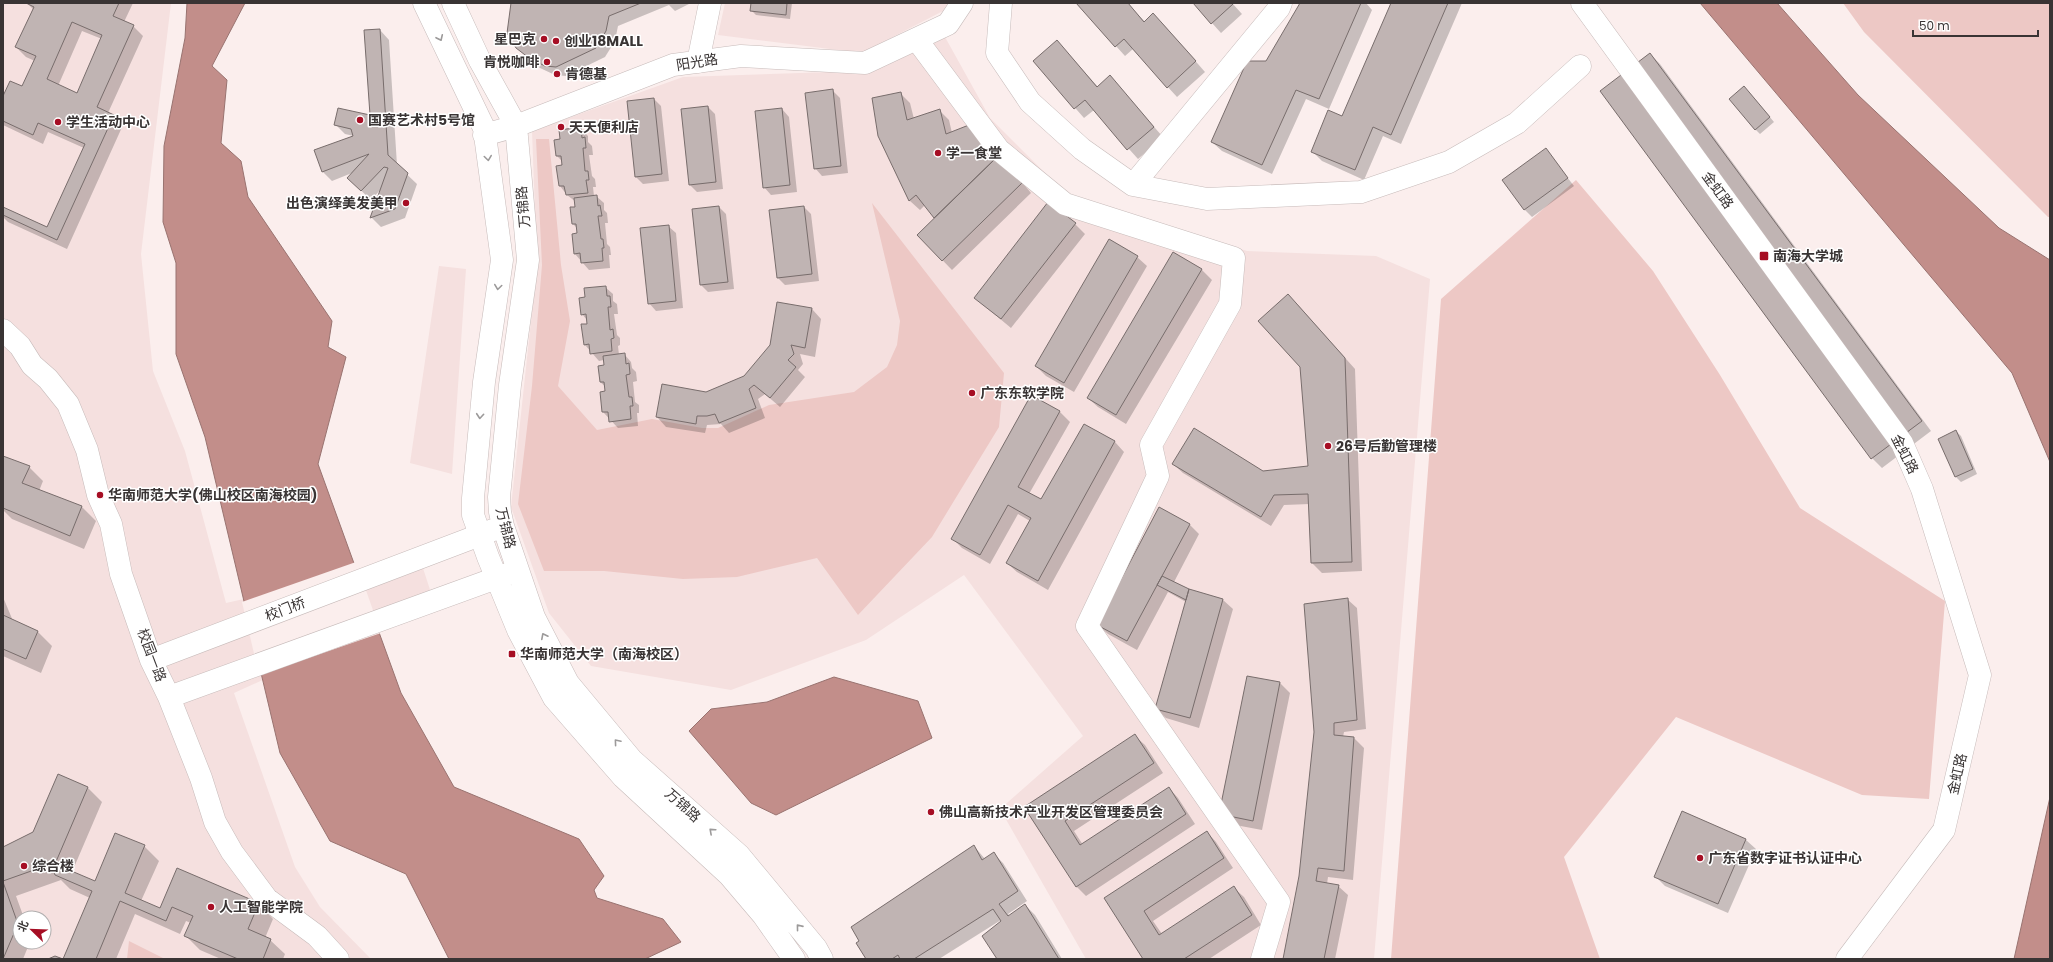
<svg xmlns="http://www.w3.org/2000/svg" width="2053" height="962" font-family="Poppins,'Noto Sans SC',sans-serif">
  <style>
    .built { fill: #f5e0df; fill-rule: evenodd }
    .green { fill: #edc8c5 }
    .water { fill: #c28e8a; stroke: #997370 }
    .pier { fill: #fbeeed }
    .shadow { fill: #0003; fill-rule: evenodd }
    .building { fill: #c0b4b3; stroke: #786d6c; fill-rule: evenodd }
    .lines { fill: none; stroke-linecap: round; stroke-linejoin: round }
    .minor-casing { stroke: #c7bbba; stroke-width: 23 }
    .minor { stroke: #fff; stroke-width: 22 }
    .oneway { stroke: #9c9a9a }
    .poi-dot { fill: #a60e24; stroke: #fff; stroke-width: 1.5 }
    .labels { text-anchor: middle; dominant-baseline: central; stroke-width: 3; stroke-linejoin: round; paint-order: stroke }
    .poi-label { font-size: 14px; font-weight: bold; fill: #393434; stroke: #fff; text-anchor: start }
    .street-label { font-size: 14px; fill: #393434; stroke: #fff }
  </style>
  <rect width="100%" height="100%" fill="#fbeeed"/>
  <!-- built -->
  <path class="built" d="M3 3H171L141 254 153 371 185 451 226 603 420 559 434 602 234 693 295 867 320 907 371 959H3ZM20 918H44V942H20Z
    M725 3H948L943 11 862 53 718 35Z
    M945 37 990 118 1065 193 1247 251 1376 256 1430 279 1374 959H1086L1000 809 1083 736 964 575 866 640 731 690 591 666 549 613 511 507 537 265 532 131 683 77 861 71Z
    M439 266 466 269 452 474 410 463Z"/>
  <!-- green -->
  <path class="green" d="M1843 3H2050V217H2048L1864 32Z
    M536 139H549L561 265 570 321 558 386 597 430 652 419 702 428H718L769 405 854 392 887 367 897 345 900 321 872 203 1004 373 999 427 932 537 858 615 817 558 737 577 683 579 604 571H544L518 504 532 386 542 265Z
    M1576 180 1653 271 1720 375 1800 508 1945 601 1929 799 1862 795 1676 717 1564 857 1600 959H1391L1441 299Z
    M129 941 165 959H127Z"/>
  <!-- water -->
  <path class="water" d="M187 3H245L212 66 227 80 221 143 241 161 248 197 332 321 328 347 346 357 318 464 401 693 454 787 579 839 604 876 594 890 597 898 663 919 681 942 645 959H449L406 874 330 841 280 753 205 437 176 354V263L163 222 164 146 185 38Z
    M1700 3H1777L1858 95 1999 228 2050 260V462L2012 373Z
    M834 677 918 701 932 738 776 815 751 803 689 731 711 709 767 702Z
    M2050 797V959H2014Z"/>
  <!-- pier -->
  <path class="pier" d="M356 562 381 633 259 675 242 602Z"/>
  <!-- shadow -->
  <path class="shadow" d="M27 3H133L124 22 133 26 143 36 108 113 114 116 123 125 67 249 8 222 3 217V208L48 229 84 148 48 132 43 144 3 125V99L23 88 35 61 26 57 16 47 33 9ZM82 31 102 39 77 94 58 86Z
    M512 3H691L675 11 669 5 618 26 615 41 605 57 566 76 555 75 540 68 517 48 508 33Z
    M752 3H792L790 19 756 15 751 10Z
    M1077 3H1127L1145 22 1163 24 1205 72 1177 97 1133 49 1125 56Z
    M1194 3H1232L1242 14 1221 33Z
    M1301 3H1366L1372 10 1329 109 1306 99 1272 174 1222 151 1212 142 1267 62Z
    M1392 3H1462L1401 144 1383 136 1364 180 1322 161 1312 151 1343 118Z
    M380 30 389 40 397 165 417 184 405 218 381 227 372 218 382 188 371 200 348 178 352 173 332 181 322 171 354 136 345 134 335 124 371 117Z
    M1057 41 1098 87 1110 77 1163 137 1138 159 1094 110 1084 118 1034 61Z
    M1650 54 1660 64 1931 431 1882 468 1872 458Z
    M832 90 840 98 848 173 822 176 815 168Z
    M1749 92 1774 122 1760 134 1755 129Z
    M900 93 910 103 914 119 940 111 949 120 952 133 974 124 1031 193 952 270 918 235 936 218 925 205 920 210 910 201 879 136Z
    M654 99 661 106 669 181 643 184 636 177Z
    M708 107 715 114 723 189 697 192 690 185Z
    M782 109 789 117 797 192 771 195 764 187Z
    M580 128 588 136V142L592 146 593 155H589L592 176 595 179 596 187H593L594 196H596L604 203V210L607 213 608 223H605L607 244 610 247 611 255H609L610 268 589 270 575 254 579 234 578 229 573 224 576 208V202L567 195 560 186 562 161 557 156 561 140Z
    M1546 150 1574 186 1532 217 1524 209Z
    M719 207 726 214 734 289 708 292 701 285Z
    M804 207 811 214 819 281 785 285 778 278Z
    M1075 224 1085 234 1011 328 975 298Z
    M668 226 676 233 683 308 656 311 649 303Z
    M1174 253 1202 270 1212 280 1126 424 1098 407 1088 398Z
    M1137 257 1147 266 1074 392 1046 376 1036 366Z
    M605 287 613 294V301L617 304 618 314H614L617 335 620 338V345L618 346 619 355 624 354 631 362 632 368 636 372 637 381 633 382 635 402 639 405V413H637L638 426 618 428 603 412 607 392 606 387 600 382 605 366 604 360 599 361 585 345 588 325 587 320 582 314 586 298Z
    M1298 305 1355 369 1362 571 1322 573 1312 563 1310 504 1284 505 1271 526 1183 473 1173 464 1263 472 1310 467Z
    M812 309 821 319 815 357 800 354 803 364 798 370 805 377 780 407 765 394 758 399 765 418 729 433 721 424 707 425 705 433 666 427 657 417 706 393 744 377Z
    M1031 396 1060 412 1070 422 1029 494 1042 501 1084 425 1115 442 1124 452 1048 590 1017 572 1007 563 1030 521 1018 514 990 564 962 548 952 538Z
    M1956 431 1961 436 1977 474 1961 482 1956 477 1939 440Z
    M3 457 29 467 43 481 39 491 82 507 96 521 84 549 12 519 3 510Z
    M1189 524 1199 534 1174 582 1190 591 1223 600 1233 609 1199 728 1166 718 1156 709 1186 602 1168 592 1137 650 1108 634 1098 625Z
    M3 597 13 621 37 631 52 646 41 673 3 656Z
    M1347 599 1357 608 1366 729 1344 732 1343 737 1354 738 1364 748 1353 880 1328 877 1327 884 1338 886 1348 895 1335 959H1284L1300 876Z
    M1247 677 1280 683 1290 693 1262 830 1230 824Z
    M1135 736 1145 745 1163 773 1074 831 1083 845 1169 788 1178 798 1195 824 1086 896 1076 886 1025 807Z
    M88 788 102 802 72 872 95 882 144 846 159 861 141 901 161 910 178 870 259 904 273 919 265 938 270 940 285 954 283 959H221L200 950 186 936 191 923 186 921 180 934 135 914 116 959H64L90 898 70 889 61 880 16 896 24 918H20V942H30L23 959H3V848L34 832Z
    M1683 812 1746 840 1756 849 1728 913 1665 886 1655 876Z
    M1207 832 1216 842 1233 868 1153 921 1162 934 1234 888 1244 897 1261 925 1209 959H1144L1105 898Z
    M974 846 985 859 994 854 1003 863 1027 901 1008 914 1010 916 1025 905 1035 915 1062 959H998L1001 920 939 959H867Z"/>
  <!-- building -->
  <path class="building" d="M26 3H119L113 16 134 25 97 107 114 115 57 240 3 215V207L47 227 85 144 38 123 33 135 3 121V96L10 81 22 86 36 56 15 47 34 7ZM72 22 102 35 77 93 47 79Z
    M511 3H641L609 16 606 31 596 48 556 67 545 66 529 58 516 48 507 33Z
    M751 3H787L786 15 750 11Z
    M1076 3H1128L1144 22 1153 13 1196 61 1167 88 1124 39 1115 47Z
    M1193 3H1232L1233 4 1211 24Z
    M1300 3H1361L1319 99 1296 90 1262 165 1211 142 1247 61H1266Z
    M1391 3H1448L1391 135 1373 127 1355 170 1311 152 1328 110 1342 116Z
    M380 29 388 155 408 173 395 209 370 218 388 168 384 167 361 191 347 178 369 154 322 172 314 150 353 136 351 129 334 125 338 108 370 115 364 30Z
    M1057 40 1097 87 1110 75 1154 127 1127 150 1085 100 1074 109 1033 61Z
    M1650 53 1922 421 1871 459 1600 91Z
    M1744 86 1770 117 1755 130 1729 99Z
    M833 89 841 166 814 169 805 93Z
    M901 92 907 120 940 109 946 134 974 123 997 157 934 218 916 195 909 201 878 136 872 98Z
    M654 98 662 174 635 177 627 101Z
    M708 106 716 182 689 185 681 109Z
    M782 108 790 185 763 188 755 111Z
    M581 127 582 138 585 137 586 148H583L585 171H588L589 180H586L588 193 566 195 564 186H559L556 166 562 165 561 156H556L554 140 560 139 559 130Z
    M1546 148 1568 178 1524 210 1502 180Z
    M997 157 1022 183 942 261 917 235Z
    M597 195 598 206 600 205 602 216H598L601 239H603L604 248H602L603 261 581 263 580 253 574 254 572 234 577 233 576 224H572L570 207H575L574 198Z
    M1048 202 1076 223 1001 319 974 298Z
    M719 206 728 282 700 285 692 209Z
    M804 206 812 274 777 278 769 210Z
    M669 225 676 301 648 304 640 228Z
    M1109 239 1138 256 1064 383 1035 366Z
    M1173 252 1202 269 1116 415 1087 398Z
    M606 286 607 296H610L611 307H608L610 330 613 329 614 338 611 339 612 351 590 354 589 344 584 345 581 324H587L586 314 581 315 579 298 585 297 584 288Z
    M1288 294 1345 358 1352 562 1311 563 1308 494 1274 495 1261 517 1172 464 1194 428 1263 471 1308 466 1300 367 1258 321Z
    M777 302 812 308 805 348 791 345 794 354 788 360 796 367 770 398 754 385 749 389 756 408 719 423 715 414 707 416H697L696 424 656 417 662 384 706 392 744 376 770 345Z
    M625 353 626 364 629 363 630 374 626 375 629 397H632L633 406H630L631 419 609 422 608 412H602L600 392 605 391 604 382H600L598 366 604 365 603 356Z
    M1031 395 1060 411 1018 487 1041 499 1084 424 1115 441 1038 581 1006 563 1031 518 1008 505 980 555 951 539Z
    M1956 430 1973 469 1955 477 1938 439Z
    M3 456 30 466 22 483 82 506 70 536 3 508Z
    M1159 507 1190 524 1127 641 1097 625Z
    M1162 576 1189 589 1186 600 1157 585Z
    M1189 589 1223 599 1190 718 1155 709Z
    M1348 598 1357 720 1334 723V735L1354 737 1344 871 1318 868 1316 881 1339 885 1324 959H1283L1299 876 1314 732 1304 604Z
    M3 615 38 631 26 659 3 649Z
    M1247 676 1280 682 1253 821 1219 814Z
    M1135 734 1154 763 1065 821 1080 845 1169 787 1186 814 1076 887 1024 807Z
    M58 774 88 787 55 864 95 881 115 833 145 845 125 893 160 908 177 868 259 903 248 929 271 939 263 959H238L184 936 193 916 172 907 166 921 120 901 96 959H63L92 891 55 875 51 864 3 881V847L33 832Z
    M1682 811 1746 839 1718 904 1654 877Z
    M1207 831 1224 858 1144 911 1159 935 1234 886 1252 915 1184 959H1143L1104 898Z
    M974 845 982 860 994 852 1018 891 999 904 1008 916 1025 904 1059 959H997L982 936 1001 921 993 909 914 959H900L898 955 892 959H866L856 943 859 941 851 927Z
    M3 882 18 924 3 959Z
    M55 956 63 959H48Z"/>
  <g class="lines">
    <defs>
      <path id="minor" d="M424 3 484 128 502 260 484 382 473 498V515L488 557 518 630 554 698 623 777 729 875 763 915 794 959
        M453 3 480 61 516 126 528 260 510 385 499 497 500 512 503 526 534 617 568 683 632 760 739 855 816 948 822 959
        M1001 3 997 53 1030 102 1082 149 1133 185 1207 199 1361 192 1449 162 1517 123 1580 66
        M1582 3 1902 443 1922 489 1980 675 1944 830 1847 959
        M917 40 999 150 1065 204 1234 258 1230 304 1151 445 1158 476 1087 626 1279 902 1262 959
        M698 62 710 3
        M484 135 516 126 673 65 741 56 865 63 948 24 962 3
        M1133 185 1279 8 1281 3
        M3 330 20 346 32 365 48 379 68 404 87 450 98 495 111 524 121 574 151 660 169 697 201 778 215 822 232 852 267 899 317 936 338 959
        M151 660 493 530
        M169 697 510 573"/>
    </defs>
    <!-- minor casing -->
    <use href="#minor" class="minor-casing"/>
    <!-- minor -->
    <use href="#minor" class="minor"/>
  </g>
  <!-- one-way arrows -->
  <defs><path id="oneway-chevron" d="M-2-3.5L2.5 0L-2 3.5" fill="none" stroke-width="1.6" stroke-linecap="round" stroke-linejoin="round"/></defs>
  <g class="oneway">
    <use href="#oneway-chevron" transform="translate(440 38) rotate(65)"/>
    <use href="#oneway-chevron" transform="translate(488 158) rotate(82)"/>
    <use href="#oneway-chevron" transform="translate(498 287) rotate(98)"/>
    <use href="#oneway-chevron" transform="translate(480 416) rotate(95)"/>
    <use href="#oneway-chevron" transform="translate(544 636) rotate(-117)"/>
    <use href="#oneway-chevron" transform="translate(617 742) rotate(-130)"/>
    <use href="#oneway-chevron" transform="translate(712 831) rotate(-138)"/>
    <use href="#oneway-chevron" transform="translate(799 927) rotate(-129)"/>
  </g>
  <!-- markers -->
  <g class="poi-dot">
    <circle cx="544" cy="39" r="4"/>
    <circle cx="556" cy="41" r="4"/>
    <circle cx="547" cy="62" r="4"/>
    <circle cx="557" cy="74" r="4"/>
    <circle cx="360" cy="120" r="4"/>
    <circle cx="58" cy="122" r="4"/>
    <circle cx="561" cy="127" r="4"/>
    <circle cx="938" cy="153" r="4"/>
    <circle cx="406" cy="203" r="4"/>
    <rect x="1759" y="251" width="10" height="10" rx="2"/>
    <circle cx="972" cy="393" r="4"/>
    <circle cx="1328" cy="446" r="4"/>
    <circle cx="100" cy="495" r="4"/>
    <rect x="508" y="650" width="8" height="8" rx="2"/>
    <circle cx="931" cy="812" r="4"/>
    <circle cx="1700" cy="858" r="4"/>
    <circle cx="24" cy="866" r="4"/>
    <circle cx="211" cy="907" r="4"/>
  </g>
  <g class="labels">
    <!-- poi labels -->
    <g class="poi-label">
      <text x="536" y="39" text-anchor="end">星巴克</text>
      <text x="564" y="41">创业18MALL</text>
      <text x="539" y="62" text-anchor="end">肯悦咖啡</text>
      <text x="565" y="74">肯德基</text>
      <text x="368" y="120">国赛艺术村5号馆</text>
      <text x="66" y="122">学生活动中心</text>
      <text x="569" y="127">天天便利店</text>
      <text x="946" y="153">学一食堂</text>
      <text x="398" y="203" text-anchor="end">出色演绎美发美甲</text>
      <text x="1773" y="256">南海大学城</text>
      <text x="980" y="393">广东东软学院</text>
      <text x="1336" y="446">26号后勤管理楼</text>
      <text x="108" y="495">华南师范大学(佛山校区南海校园)</text>
      <text x="520" y="654">华南师范大学（南海校区）</text>
      <text x="939" y="812">佛山高新技术产业开发区管理委员会</text>
      <text x="1708" y="858">广东省数字证书认证中心</text>
      <text x="32" y="866">综合楼</text>
      <text x="219" y="907">人工智能学院</text>
    </g>
    <!-- street labels -->
    <g class="street-label">
      <text transform="translate(697 62) rotate(-9)">阳光路</text>
      <text transform="translate(1718 190) rotate(54)">金虹路</text>
      <text transform="translate(523 207) rotate(-95)">万锦路</text>
      <text transform="translate(1905 454) rotate(63)">金虹路</text>
      <text transform="translate(506 528) rotate(76)">万锦路</text>
      <text transform="translate(285 609) rotate(-21)">校门桥</text>
      <text transform="translate(152 655) rotate(69)">校园一路</text>
      <text transform="translate(1957 774) rotate(-77)">金虹路</text>
      <text transform="translate(683 805) rotate(42)">万锦路</text>
    </g>
  </g>
  <!-- border -->
  <rect width="2053" height="962" fill="none" stroke="#393434" stroke-width="8"/>
  <!-- north arrow -->
  <g transform="translate(32 930) rotate(293)"><circle r="19" fill="#ffffff" stroke="#b0aeae"/>
  <path d="M0-3L7 15L0 10L-7 15Z" fill="#a60e24"/>
  <text y="-6" font-size="11" font-weight="bold" text-anchor="middle" fill="#393434">北</text>
  </g>
  <!-- scale -->
  <path d="M1913 30v6h125v-6" fill="none" stroke="#393434" stroke-width="2"/>
  <text x="1919" y="30" font-size="12" fill="#393434" stroke="#ffffff" stroke-width="3" paint-order="stroke">50 m</text>
</svg>
